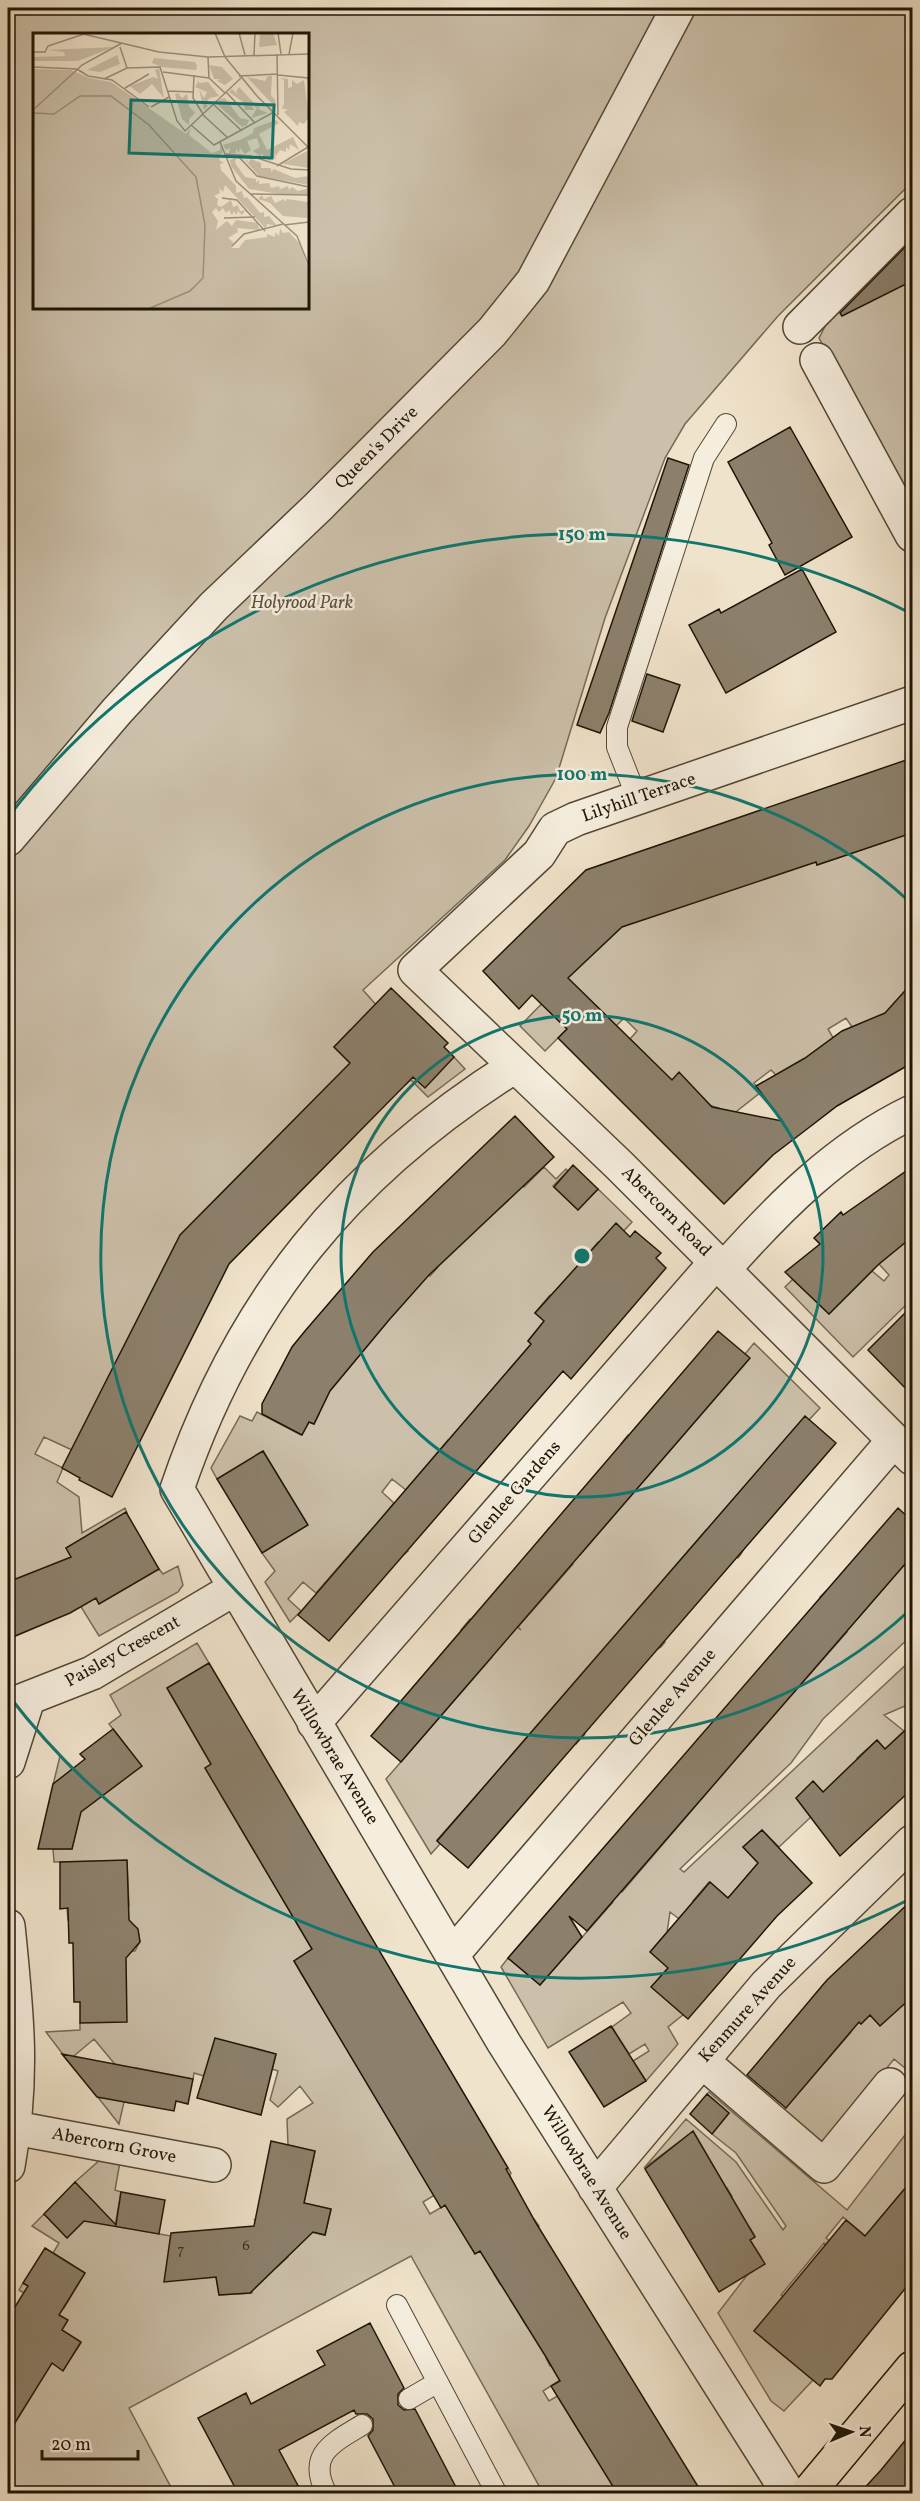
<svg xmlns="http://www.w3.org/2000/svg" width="920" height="2501" font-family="Vollkorn,serif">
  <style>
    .green { fill: #ccc0aa; stroke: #766a58; stroke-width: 1.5; fill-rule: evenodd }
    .building { fill: #8c806c; stroke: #1f1506; stroke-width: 1.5 }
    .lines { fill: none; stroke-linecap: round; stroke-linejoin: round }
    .lane-casing { stroke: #534837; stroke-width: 22 }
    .street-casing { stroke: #534837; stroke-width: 36 }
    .primary-casing { stroke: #1f1506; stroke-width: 36 }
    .lane { stroke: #f5eddd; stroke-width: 20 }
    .street { stroke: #f5eddd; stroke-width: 33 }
    .primary { stroke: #f0e3cb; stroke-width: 33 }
    .ring { fill: none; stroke: #0f766e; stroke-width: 3 }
    .labels { text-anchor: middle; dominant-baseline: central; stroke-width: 5; stroke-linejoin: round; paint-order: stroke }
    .number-label { font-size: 15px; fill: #3a3020 }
    .street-label { font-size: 18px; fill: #1f1506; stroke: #f5eddd }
    .park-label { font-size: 18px; font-style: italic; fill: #5c513f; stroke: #f5eddd }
    .inset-road { fill: none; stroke: #9c917c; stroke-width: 1.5 }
    .view { fill: #0f766e; fill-opacity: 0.15; stroke: #0f766e; stroke-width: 3 }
    .inset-edge { fill: none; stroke: #1f1506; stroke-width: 3 }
    .centre { fill: #0f766e; stroke: #f5eddd; stroke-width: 3 }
    .ring-label { font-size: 18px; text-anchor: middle; font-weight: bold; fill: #0f766e; stroke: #f5eddd; stroke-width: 5; stroke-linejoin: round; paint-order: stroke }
  </style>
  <rect width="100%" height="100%" fill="#f0e3cb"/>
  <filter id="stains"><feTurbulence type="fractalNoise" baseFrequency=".00333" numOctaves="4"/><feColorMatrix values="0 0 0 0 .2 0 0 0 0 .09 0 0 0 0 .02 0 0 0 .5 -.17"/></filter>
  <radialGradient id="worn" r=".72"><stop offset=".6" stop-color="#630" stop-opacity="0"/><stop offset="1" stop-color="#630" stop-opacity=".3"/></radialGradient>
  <!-- green -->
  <path class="green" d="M8 8H912V182L778 316 685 424 665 458 605 618 556 778 529 826 505 860 363 990 378 1007 385 1024 454 1057 465 1069 428 1097 411 1080 405 1085 350 1030 334 1047 350 1063 72 1450 44 1437 35 1454 63 1468 57 1482 79 1497 82 1533 125 1508 127 1513 66 1548 99 1604 159 1569 163 1574 178 1566 183 1585 178 1592 99 1636 67 1584 45 1598 34 1572 8 1582ZM34 34H308V308H34Z
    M912 240V496L907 499 819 338 830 317Z
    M912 815V983L905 991 912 997V1003L854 1030 846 1018 828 1029 835 1041 779 1078 771 1070 754 1083 761 1092 718 1126 719 1108C688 1102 652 1061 630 1039L637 1031 624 1018 616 1026 593 1003 545 1051 520 1026 558 987 594 935 811 849 817 865 885 842 880 826Z
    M544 1167 556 1179 566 1169 568 1171 553 1186 578 1210 598 1189 632 1222 607 1249 598 1242 583 1260 591 1267 560 1303 550 1295 535 1313 545 1321 528 1341 563 1371 557 1377 453 1436 484 1462 479 1467 448 1440 406 1490 392 1479 382 1492 394 1503 377 1524 408 1551 401 1557 370 1531 316 1593 303 1582 288 1599 301 1611 290 1622 265 1582 275 1571 262 1553 307 1524 263 1451 217 1479 211 1468 240 1416 252 1421 257 1412 301 1435 309 1422 314 1424 319 1414 314 1411 332 1380 425 1272 430 1276 438 1267 435 1263 508 1201 505 1197 521 1182 524 1187Z
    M912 1237V1299L853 1357 785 1287 793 1279 829 1314 872 1271 884 1281 889 1275 879 1264Z
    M754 1343 820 1408 809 1420 741 1554 738 1558 706 1530 634 1614 665 1642 661 1647 555 1709 585 1734 576 1744 546 1717 437 1840 440 1844 431 1854 386 1779 492 1657 461 1630 470 1619 501 1646 517 1627 521 1630 518 1627 573 1564 542 1537 549 1528 580 1555 652 1471 621 1444 628 1435 660 1462 749 1359 745 1354Z
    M912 1556V1635L823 1719 791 1763 680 1869 684 1872 912 1659V1703L884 1715 904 1731 885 1749 877 1740 857 1758 865 1766 830 1800 814 1782 812 1816 779 1847 762 1830 743 1847 760 1864 728 1898 709 1882 693 1901 712 1917 698 1933 670 1912 667 1933 668 1968 652 1987 684 2014 668 2027 678 2044 646 2081 633 2061 649 2051 645 2044 629 2054 612 2027 631 2013 623 2002 548 2048 501 1967 508 1958 540 1985 613 1902 582 1874 589 1865 622 1892 728 1768 697 1740 709 1727 740 1754 847 1632 820 1597 826 1591 858 1618Z
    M197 1643 209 1663 167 1688 211 1764 205 1768 312 1949 294 1961 308 1984 453 2184 423 2202 430 2214 508 2168 511 2173 475 2253 534 2219 539 2226 491 2255 494 2274 500 2284 506 2280 526 2313 521 2317 526 2325 532 2322 551 2354 546 2358 550 2366 556 2362 565 2377 543 2391 549 2401 566 2391 570 2417 586 2442 595 2437 636 2493H543L411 2256 129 2408 174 2493H14C3 2474 8 2452 13 2431L8 2429V2417L14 2422 29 2367 8 2353V2345L39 2365 44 2358 63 2370 81 2343 61 2330 67 2320 19 2290 23 2283 64 2308 85 2273 53 2253 59 2243 32 2226 44 2214 67 2238 98 2207 75 2182 101 2159 120 2162 115 2190 121 2192 115 2226 171 2236 165 2281 216 2277 219 2295 252 2293 251 2275 257 2248 277 2267 288 2257 255 2220 325 2235 331 2209 304 2203 315 2151 288 2145 287 2119 313 2103 300 2086 278 2107 270 2100 278 2071 272 2069 276 2054 251 2047 247 2062 204 2076 194 2073 193 2079 136 2068 130 2103 124 2102 119 2124 97 2096 123 2074 94 2039 68 2061 46 2032 80 2030V2023L122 1951H135L140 1941 137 1928 121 1919 68 1920 67 1908 129 1906 127 1861 54 1862 53 1849H72L85 1792 53 1785 60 1756 72 1769 141 1765 109 1724 121 1715 110 1695Z
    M824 1984 861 2024 870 2015 880 2025 903 1985 912 1995V2074L894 2059 821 2150 782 2112 851 2032 812 1998Z
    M709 2092 847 2210 912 2126V2180L873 2227 912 2261 911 2274 843 2217 826 2238 849 2258 846 2261 824 2243 781 2295 803 2314 766 2317 754 2331 813 2380 784 2411 771 2401 718 2313 761 2257 750 2240 755 2236 750 2228 745 2230 727 2200 732 2196 727 2188 721 2191 688 2135 644 2168 686 2119 736 2162 783 2230 786 2226 736 2153 712 2134 729 2113 707 2094Z"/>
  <!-- building -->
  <path class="building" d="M912 240V281L842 316 840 313Z
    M790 427 852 537 785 575 769 545 772 543 728 462Z
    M668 458 689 465 609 713 600 733 577 725Z
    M802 569 836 632 726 693 689 625 719 609 721 613Z
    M647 674 680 685 663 732 632 721Z
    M912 758V833L817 865 816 862 622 927 568 978 672 1080 679 1072 712 1107 782 1121 756 1086 805 1058 842 1031 885 1013 912 983V1063L837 1106 811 1126 773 1155 724 1204 558 1038 567 1029 532 995 519 1009 483 971 586 870Z
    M391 988 448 1043 444 1047 454 1057 425 1088 413 1077 229 1264 112 1497 79 1480 80 1478 62 1468 180 1235 350 1063 334 1047Z
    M515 1116 554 1157 429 1275 389 1320 330 1391 314 1424 309 1422 302 1435 262 1414V1404L292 1347 305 1331 373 1252Z
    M573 1165 598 1189 578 1210 554 1187Z
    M912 1167V1237L879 1264 829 1314 785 1272 820 1244 814 1238 841 1212 843 1215Z
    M616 1223 630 1237 635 1231 661 1253 656 1258 666 1268 571 1379 563 1371 329 1641 298 1615 531 1344 528 1341 544 1321 535 1313Z
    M912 1306V1395L868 1350Z
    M718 1331 750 1358 401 1762 371 1736Z
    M805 1416 836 1443 468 1868 437 1841Z
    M263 1451 308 1525 262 1553 217 1479Z
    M898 1508 912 1521V1556L587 1931 569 1916 582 1937 540 1985 508 1958Z
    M126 1512 159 1569 99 1604 96 1598 70 1613 8 1639V1582L71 1557 66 1548Z
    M209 1663 508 2168 506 2169 536 2223 702 2493H617L551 2386 560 2381 546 2357 480 2251 475 2254 445 2205 441 2208 301 1973 294 1961 312 1949 205 1768 211 1764 167 1688Z
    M912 1724V1789L840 1856 796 1798 813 1781 823 1792 877 1740 885 1749Z
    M113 1729 142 1766 81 1812 72 1849H38L53 1784 85 1759 80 1754Z
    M762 1830 812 1883 777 1916 688 2019 651 1987 668 1968 650 1952 710 1882 728 1898 758 1863 743 1847Z
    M127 1860 129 1920 138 1929 140 1942 126 1958 127 2022 80 2023V2002H74L73 1943H69L68 1908 60 1909V1862Z
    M912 1900V1997L880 2026 870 2015 861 2024 859 2022 786 2108 747 2075 827 1980Z
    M611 2026 646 2081 604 2107 569 2052Z
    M215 2038 276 2054 261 2115 197 2098Z
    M62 2054 193 2079 188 2104 176 2101 174 2111 97 2097Z
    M707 2094 729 2113 712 2134 690 2114Z
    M693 2131 755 2237 750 2240 765 2264 719 2292 645 2169Z
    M271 2141 315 2151 304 2203 331 2209 325 2235 313 2232 250 2293 219 2295 216 2277 164 2282 171 2233 254 2226Z
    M912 2180V2280L832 2379H825L820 2386 754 2331 846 2220 865 2236Z
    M75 2182 116 2225 121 2192 165 2200 159 2234 84 2221 67 2238 44 2214Z
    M45 2248 85 2273 59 2315 68 2320 62 2330 81 2342 63 2371 52 2363 8 2434V2318L28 2286 23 2283Z
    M370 2323 404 2388 398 2394V2405L404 2410 415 2409 459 2493H398L368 2436 373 2430V2419L367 2414H356L354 2410 279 2450 302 2493H238L198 2418 246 2393 251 2404 325 2365 317 2351Z
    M912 2432V2493H860L881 2470Z"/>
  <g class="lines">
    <defs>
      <path id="lane" d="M637 798 617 747V727L704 458 726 424
        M397 2305 497 2494
        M409 2399 438 2382
        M327 2494C306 2455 332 2443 362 2425"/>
      <path id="street" d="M800 327 912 214
        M817 360 912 535
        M912 703 576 819 555 829 539 854 415 970 620 1166 912 1458
        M8 839 117 711 214 606 318 507 492 332 533 281 678 8
        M515 1066C347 1172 241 1301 177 1489L504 2043 789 2494
        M724 1269C778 1208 837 1148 912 1112
        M8 1706 92 1673 234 1589
        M314 1723 716 1262
        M8 1762 28 1699
        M8 1926C17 2013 24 2078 8 2166
        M452 1955 894 1440
        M702 2061 824 2166 890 2085
        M15 2128 214 2165
        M595 2188 766 1985 912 1842"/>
      <path id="primary" d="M807 2494 912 2368"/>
    </defs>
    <!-- lane casing -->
    <use href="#lane" class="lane-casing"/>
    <!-- street casing -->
    <use href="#street" class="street-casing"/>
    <!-- primary casing -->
    <use href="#primary" class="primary-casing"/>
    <!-- lane -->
    <use href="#lane" class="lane"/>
    <!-- street -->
    <use href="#street" class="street"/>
    <!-- primary -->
    <use href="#primary" class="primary"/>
  </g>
  <!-- distance rings -->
  <g class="ring">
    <circle cx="582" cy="1256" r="241"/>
    <path d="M911 1609A482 482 0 1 1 911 903"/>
    <path d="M910 1899A722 722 0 0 1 9 1696M9 816A722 722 0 0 1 910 613"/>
  </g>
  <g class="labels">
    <!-- number labels -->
    <g class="number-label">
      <text x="246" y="2246">6</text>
      <text x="181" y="2250">7</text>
    </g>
    <!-- street labels -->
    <g class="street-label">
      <text transform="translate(377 448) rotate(-45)">Queen's Drive</text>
      <text transform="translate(639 798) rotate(-19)">Lilyhill Terrace</text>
      <text transform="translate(666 1212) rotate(45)">Abercorn Road</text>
      <text transform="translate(515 1493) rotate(-49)">Glenlee Gardens</text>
      <text transform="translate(123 1652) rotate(-29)">Paisley Crescent</text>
      <text transform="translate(673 1698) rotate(-49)">Glenlee Avenue</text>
      <text transform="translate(334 1757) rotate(59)">Willowbrae Avenue</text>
      <text transform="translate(748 2010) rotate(-48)">Kenmure Avenue</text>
      <text transform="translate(114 2146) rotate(11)">Abercorn Grove</text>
      <text transform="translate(586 2173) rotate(58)">Willowbrae Avenue</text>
    </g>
    <!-- park labels -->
    <g class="park-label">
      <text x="302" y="603">Holyrood Park</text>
    </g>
  </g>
  <!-- overview -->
  <g transform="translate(33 33)">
    <rect width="276" height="276" fill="#f0e3cb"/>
    <path d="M227 0H240L244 12 226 14ZM81 14 45 28H0V24L32 23 31 19 14 17ZM84 22 87 31 67 39 54 37ZM121 25 162 29 164 33 163 37 129 34 119 30ZM176 32 189 34 200 46 192 52 184 48 187 46H181ZM126 35 131 65 119 51 107 61 97 53 120 44 125 46 122 37ZM0 36 38 37 56 45 78 49 153 101 158 95 156 102 179 120 187 117V112L190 117 186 127 191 130 187 131 188 137 203 153V160L209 158 211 165 214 164 227 180 231 179V184L236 183 244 193 234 191 233 196 192 152 190 159 186 155 187 160 181 163 185 166 184 172 188 174 198 167 200 174 205 172 207 178 213 177 217 181 212 178 209 182 205 178 203 182 201 178 199 182 196 177 193 180 190 175 186 179 183 175 179 179 185 188 183 197 194 188 199 193 203 187 224 190 227 197 204 195 205 199 195 205 200 209 199 215H206L212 207 234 204V201L242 204V199L246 203 247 195 250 200 256 199 267 211 276 238V276H0ZM235 43H239L238 62 242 67 243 75 214 44 232 48ZM247 45 255 46V55L259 54V47L264 51 271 47 276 84 271 91 266 89 265 93 251 79 255 76H248L251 74 248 73 251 72V47ZM166 47V50L175 49 186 63 177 65 172 70 175 73 171 77 166 56 171 65 174 59 162 54ZM206 54 225 74 228 72 225 76 235 80 218 85 224 75 217 70 221 77H212L210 69 196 59 199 56 207 64 203 59ZM145 60 149 65 154 61 156 73 162 80 156 86V92L149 86 142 61ZM192 65 207 85 216 87 214 92 209 94 183 70 188 66 196 76 188 66ZM243 87 246 90 226 101 234 117 260 104 266 117 257 111 256 117 253 114V119L247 117 243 123 241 120 243 126 239 124 238 128 230 124V120L227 123 220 118 227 114 224 105 214 108 218 117 212 121 207 115 206 120 203 116V120H196L197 115 193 117 190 112 209 106 220 100 221 95ZM274 118 276 135 250 131 251 130ZM203 125 202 130 212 144 223 146V150L226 147V151L236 150 238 155 246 153 247 156 255 153 256 157 259 154 265 158 276 155V161L251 162 216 156 198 133 197 127ZM214 126 215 130 218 126 228 130V135H238V139L241 136 262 145 276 143V152L226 143 213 128ZM229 162 231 166 238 163 242 170 251 166 252 169 254 166 275 169 274 185 250 183 237 170 225 166Z" fill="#ccc0aa"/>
    <path class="inset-road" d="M46 0 126 19 175 24 276 21M182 0 192 24M206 0 212 22M245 0 248 21M87 14 94 35M0 19H12L15 13 51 1M244 21 245 82M256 21 260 0M221 22 222 0M175 24 176 45 192 60M192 24 224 63 276 115M0 34 44 36M44 36 55 43 79 47 116 74M130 39 176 45M161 42 160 65 170 81M245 42 275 45 276 51M206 43 245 41M71 46 94 35 127 34 144 88 152 98 208 45M92 55 116 41M135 58 160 59M193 59 222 90M180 71 209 98M118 74 136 64M0 77 49 32 89 10M0 80 21 81 47 63H78L116 92 163 144 172 192 170 245 157 258 115 276M169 81 195 105M158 92 181 112 241 79M187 109 203 148 264 203 276 233M193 121 218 123 258 136 276 137M205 123 224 143 276 154M244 133 275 114M217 161 276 162M189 165 204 167 232 198M191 185 222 184M251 192 276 189M199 213 211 201 250 191"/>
    <path class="view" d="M98 67 241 72 239 125 96 120Z"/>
    <rect width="276" height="276" class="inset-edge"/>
  </g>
  <circle cx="582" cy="1256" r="9" class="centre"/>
  <g class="ring-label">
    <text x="582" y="540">150 m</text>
    <text x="582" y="780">100 m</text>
    <text x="582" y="1021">50 m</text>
  </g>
  <!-- margin -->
  <rect width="920" height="2501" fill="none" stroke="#f0e3cb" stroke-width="30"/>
  <rect x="9" y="9" width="902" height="2483" fill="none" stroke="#1f1506" stroke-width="3"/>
  <rect x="15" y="15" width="890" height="2471" fill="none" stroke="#1f1506" stroke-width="1.5"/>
  <!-- north arrow -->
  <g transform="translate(851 2432) rotate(88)" stroke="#f5eddd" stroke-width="4.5" paint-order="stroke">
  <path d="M0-4.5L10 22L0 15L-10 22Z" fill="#1f1506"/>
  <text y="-9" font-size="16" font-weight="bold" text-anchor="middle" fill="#1f1506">N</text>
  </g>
  <!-- scale -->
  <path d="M42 2450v9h96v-9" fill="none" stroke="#1f1506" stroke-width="3"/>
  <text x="51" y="2450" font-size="18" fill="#1f1506" stroke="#f5eddd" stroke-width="4.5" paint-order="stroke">20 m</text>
  <rect width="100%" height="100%" filter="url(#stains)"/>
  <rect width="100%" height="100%" fill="url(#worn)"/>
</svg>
